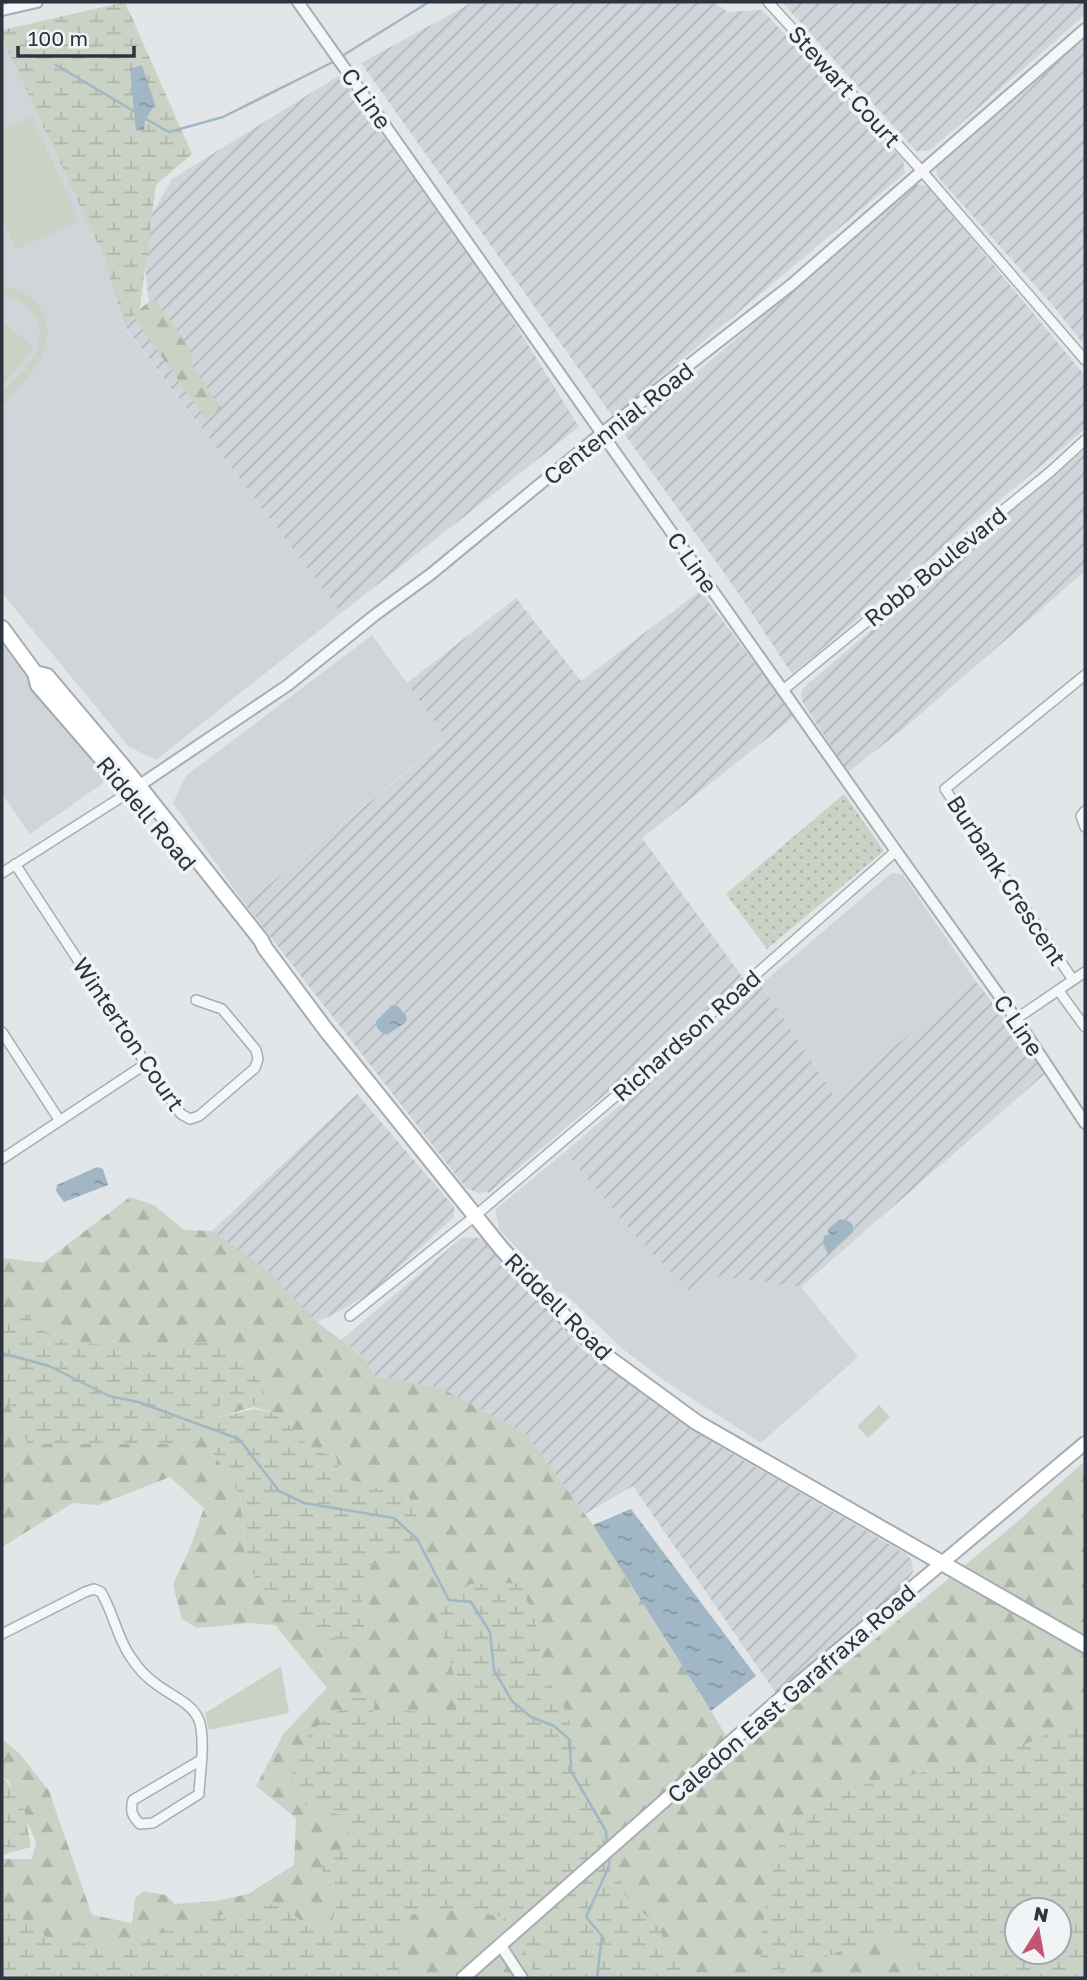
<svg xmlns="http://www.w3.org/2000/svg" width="1087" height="1980" font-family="'Golos Text',sans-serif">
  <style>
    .built { fill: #d0d5da }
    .industrial { fill: url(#industrial-furrows) }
    .grass { fill: url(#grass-dots) }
    .forest { fill: url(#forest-firs); fill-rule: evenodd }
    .wetland { fill: url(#wetland-marsh); fill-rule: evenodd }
    .green { fill: #c9d2c4 }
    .water { fill: url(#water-ripples) }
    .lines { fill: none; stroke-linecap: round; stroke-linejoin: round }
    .stream { stroke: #a1b7c5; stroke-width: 2.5 }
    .minor-casing { stroke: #a8adb3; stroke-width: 12 }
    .tertiary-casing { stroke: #a8adb3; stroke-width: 14 }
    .secondary-casing { stroke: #a8adb3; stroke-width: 16 }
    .primary-casing { stroke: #a3abb3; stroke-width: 18 }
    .minor { stroke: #f4f6f8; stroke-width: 9 }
    .tertiary { stroke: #f4f6f8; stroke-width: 10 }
    .secondary { stroke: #fff; stroke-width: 12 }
    .primary { stroke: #fff; stroke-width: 14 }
    .labels { text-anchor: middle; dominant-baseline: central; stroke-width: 7; stroke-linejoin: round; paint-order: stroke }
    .street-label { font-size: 23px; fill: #2c353f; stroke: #f1f4f6 }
  </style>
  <defs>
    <pattern id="industrial-furrows" width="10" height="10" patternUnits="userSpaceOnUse" patternTransform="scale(1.75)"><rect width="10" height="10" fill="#d0d5da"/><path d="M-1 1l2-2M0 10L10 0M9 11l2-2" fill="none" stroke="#b3b7bc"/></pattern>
    <pattern id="grass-dots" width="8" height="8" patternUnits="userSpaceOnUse" patternTransform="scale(1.75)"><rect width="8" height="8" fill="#c9d2c4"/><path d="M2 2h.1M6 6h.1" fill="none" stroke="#adb5a9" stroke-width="1.8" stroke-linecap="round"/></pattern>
    <pattern id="forest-firs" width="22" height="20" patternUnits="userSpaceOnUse" patternTransform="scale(1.75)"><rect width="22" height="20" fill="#c9d2c4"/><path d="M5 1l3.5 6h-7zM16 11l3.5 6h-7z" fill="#adb5a9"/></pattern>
    <pattern id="wetland-marsh" width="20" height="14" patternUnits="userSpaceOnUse" patternTransform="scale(1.75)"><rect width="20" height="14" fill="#c9d2c4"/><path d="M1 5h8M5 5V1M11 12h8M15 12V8" fill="none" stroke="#adb5a9"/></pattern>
    <pattern id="water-ripples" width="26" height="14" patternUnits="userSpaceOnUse" patternTransform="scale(1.75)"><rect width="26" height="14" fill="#a1b7c5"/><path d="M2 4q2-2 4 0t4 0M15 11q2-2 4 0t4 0" fill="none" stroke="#8396a1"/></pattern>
  </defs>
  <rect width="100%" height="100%" fill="#e2e6e9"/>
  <!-- built -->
  <path class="built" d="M2 38 103 255 125 328 341 613 156 760 129 747 2 593Z
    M372 635 447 738 245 904 173 803 186 776Z
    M2 644 104 776 102 784 30 834 2 794Z
    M892 873 903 875 974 979 835 1097 761 984Z
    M565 1152 635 1235 716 1276 801 1287 858 1357 761 1443 665 1381 624 1350 564 1293 556 1291 499 1229 495 1210Z"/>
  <!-- industrial -->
  <path class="industrial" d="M473 2H714L728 12 762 10 903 160 905 173 613 417 361 63Z
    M782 2H1085V15L929 151H916Z
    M1085 39V346L1055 308 937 176 936 166 940 159Z
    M340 75 505 308 579 427 341 613 125 327 132 315 149 302 145 267 152 213 172 179Z
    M915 184 928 186 1085 376V429L792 674 739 594 623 432 709 362Z
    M1085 449V571L902 730 848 772 803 703 801 695 803 688Z
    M700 591 795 716 642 838 743 978 490 1192 478 1193 466 1188 245 904 447 739 407 683 516 598 581 681Z
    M974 979 1046 1073 801 1287 716 1276 691 1293 635 1235 565 1152 761 984 835 1097Z
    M357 1094 454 1207V1217L373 1291 342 1310 317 1322 212 1231Z
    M463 1237 487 1239 581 1349 707 1439 906 1554 912 1561 913 1572 906 1582 777 1695 633 1486 585 1514 524 1433 441 1388 375 1376 360 1354 341 1340Z"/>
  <!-- grass -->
  <path class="grass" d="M844 794 884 851 767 949 726 894Z"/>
  <!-- forest -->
  <path class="forest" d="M154 298 191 351V364L221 408 206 419 132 315Z
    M130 1197 154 1205 184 1230 212 1231 266 1269 317 1322 362 1356 375 1376 441 1388 525 1433 593 1525 738 1754 771 1725 1010 1528 1085 1461V1978H2V1859H32L36 1842 8 1780 2 1777V1739L19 1753 49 1791 92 1915 132 1923 135 1898 144 1891 166 1895 175 1904 216 1901 248 1894 294 1865 296 1818 256 1786 284 1733 327 1688 275 1625 249 1623 197 1628 182 1619 173 1585 190 1548 204 1508 170 1477 98 1505 73 1503 2 1547V1258L43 1263ZM253 1407 278 1414 310 1449 336 1457 340 1477 409 1497 418 1558 378 1555 361 1582 365 1637 245 1554 240 1494 218 1417ZM1017 1910H1059V1952H1017Z"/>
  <!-- wetland -->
  <path class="wetland" d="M125 2 192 154 156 185 140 307 125 327 103 255 2 38V30Z
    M18 1308 52 1338 153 1352 191 1343H219L260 1381 265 1405 223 1403 206 1413 195 1444H28L6 1400 2 1397V1311Z
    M255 1409 278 1414 311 1449 336 1457 340 1477 409 1497 423 1531 418 1558 378 1555 361 1582 365 1637 357 1646 299 1628 264 1599 245 1554 240 1494 207 1444 218 1417Z
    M520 1583 535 1618 543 1673 562 1701 605 1828 625 1895 657 1926 685 1978H536L520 1940 500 1916 445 1910 411 1915 399 1948V1978H2V1912L15 1915 47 1937 127 1948 189 1921 275 1904 292 1913 306 1926 331 1927 338 1896 321 1868C343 1852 349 1842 347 1815L318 1812 293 1795V1763L309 1732 345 1706 352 1698 375 1697 372 1723 381 1726 397 1710 456 1715 458 1691 439 1621 444 1599 471 1584Z
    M1085 1716V1978H921L917 1965 885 1934 802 1966 764 1976 759 1945 777 1849 798 1818 822 1802 867 1784 953 1766 997 1764 1010 1750 1079 1721ZM1059 1910V1952H1017V1910Z
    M2 1776 17 1795 25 1812 31 1847 2 1855Z"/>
  <!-- green -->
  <path class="green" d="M32 116 79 221 16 249 2 217V129Z
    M2 286C16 288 31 294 39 307 65 346 25 379 2 407V393C12 381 28 368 35 353 49 326 29 299 2 295Z
    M2 321 34 348 2 386Z
    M879 1405 890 1417 868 1438 857 1426Z
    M281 1666 289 1713 209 1730 205 1713Z"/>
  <!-- water -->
  <path class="water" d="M142 65 155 104 145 121 144 130 136 131 130 69Z
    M392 1005 398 1006 407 1017 406 1022 387 1035C380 1032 376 1030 376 1021Z
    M97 1167 103 1169 108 1185 64 1202 56 1191 57 1185Z
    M840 1219 849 1221 853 1225V1232L828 1255 823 1243 824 1236 829 1234 828 1229Z
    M631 1509 756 1676 711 1711 593 1525Z"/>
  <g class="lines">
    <!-- stream -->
    <path class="stream" d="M342 56 429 2
      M56 65 137 113
      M146 119 169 132 223 117 337 60
      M2 1353 49 1366 109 1396 138 1402 239 1439 279 1491 304 1503 394 1518 417 1539 449 1600 471 1602 490 1632 494 1670 512 1701 531 1717 554 1726 570 1740 571 1771 606 1831 607 1844
      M597 1978 602 1936 586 1917 609 1866V1860"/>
    <defs>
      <path id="minor" d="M768 2 921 170 1085 360
        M783 690 1050 472 1085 440
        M1085 811 1081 816 1085 827
        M15 864 152 1073 181 1114 190 1119 199 1116 255 1068 258 1059 256 1050 222 1009 196 1000
        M2 873 131 791
        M1073 980 945 789 1085 675
        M1058 990 1085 1027
        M1016 1019 1085 972
        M2 1032 60 1121
        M2 1159 147 1063
        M350 1316 475 1216 671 1049 896 851
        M2 1634 85 1592 94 1589 101 1592C113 1612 117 1637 130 1656 137 1667 146 1677 156 1684 171 1696 194 1703 200 1723 205 1745 200 1771 199 1794L153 1823 140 1824C132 1816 130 1811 133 1800L201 1760"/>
      <path id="tertiary" d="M298 2 896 851 1016 1019 1085 1123
        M2 10 37 2
        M134 789 288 685 375 615 431 574 602 433 791 285 1085 29
        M501 1946 522 1978"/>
      <path id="secondary" d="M463 1978 781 1698 1085 1443"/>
      <path id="primary" d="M2 628 35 673 38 685 135 797
        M35 673 47 676 127 771 261 940 265 948 326 1030 501 1248 544 1296 599 1351 696 1422 1085 1645"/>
    </defs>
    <!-- minor casing -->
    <use href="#minor" class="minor-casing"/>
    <!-- tertiary casing -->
    <use href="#tertiary" class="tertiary-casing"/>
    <!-- secondary casing -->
    <use href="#secondary" class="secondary-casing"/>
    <!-- primary casing -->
    <use href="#primary" class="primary-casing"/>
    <!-- minor -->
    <use href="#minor" class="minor"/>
    <!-- tertiary -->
    <use href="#tertiary" class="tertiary"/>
    <!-- secondary -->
    <use href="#secondary" class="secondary"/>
    <!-- primary -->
    <use href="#primary" class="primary"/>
  </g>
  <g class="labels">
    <!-- street labels -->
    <g class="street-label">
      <text transform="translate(845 86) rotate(48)">Stewart Court</text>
      <text transform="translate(367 98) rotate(55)">C Line</text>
      <text transform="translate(618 423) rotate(-38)">Centennial Road</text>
      <text transform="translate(693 562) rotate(55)">C Line</text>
      <text transform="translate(935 566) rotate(-39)">Robb Boulevard</text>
      <text transform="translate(147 813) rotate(50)">Riddell Road</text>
      <text transform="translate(1007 880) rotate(57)">Burbank Crescent</text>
      <text transform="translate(1019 1025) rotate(56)">C Line</text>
      <text transform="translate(129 1034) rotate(56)">Winterton Court</text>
      <text transform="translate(686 1035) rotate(-41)">Richardson Road</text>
      <text transform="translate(559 1306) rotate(45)">Riddell Road</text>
      <text transform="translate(791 1693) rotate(-41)">Caledon East Garafraxa Road</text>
    </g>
  </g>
  <!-- border -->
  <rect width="1087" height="1980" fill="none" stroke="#2c353f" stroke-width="7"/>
  <!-- north arrow -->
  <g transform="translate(1038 1931) rotate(11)"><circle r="33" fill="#f1f4f6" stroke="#a2a8ad" stroke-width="2"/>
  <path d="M0-5L12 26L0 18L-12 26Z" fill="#bf5673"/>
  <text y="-10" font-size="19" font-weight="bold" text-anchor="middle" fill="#2c353f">N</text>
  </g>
  <!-- scale -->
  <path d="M18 46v10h116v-10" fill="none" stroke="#2c353f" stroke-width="3.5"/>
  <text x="28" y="46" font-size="21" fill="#2c353f" stroke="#f1f4f6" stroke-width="5" paint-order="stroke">100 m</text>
</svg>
